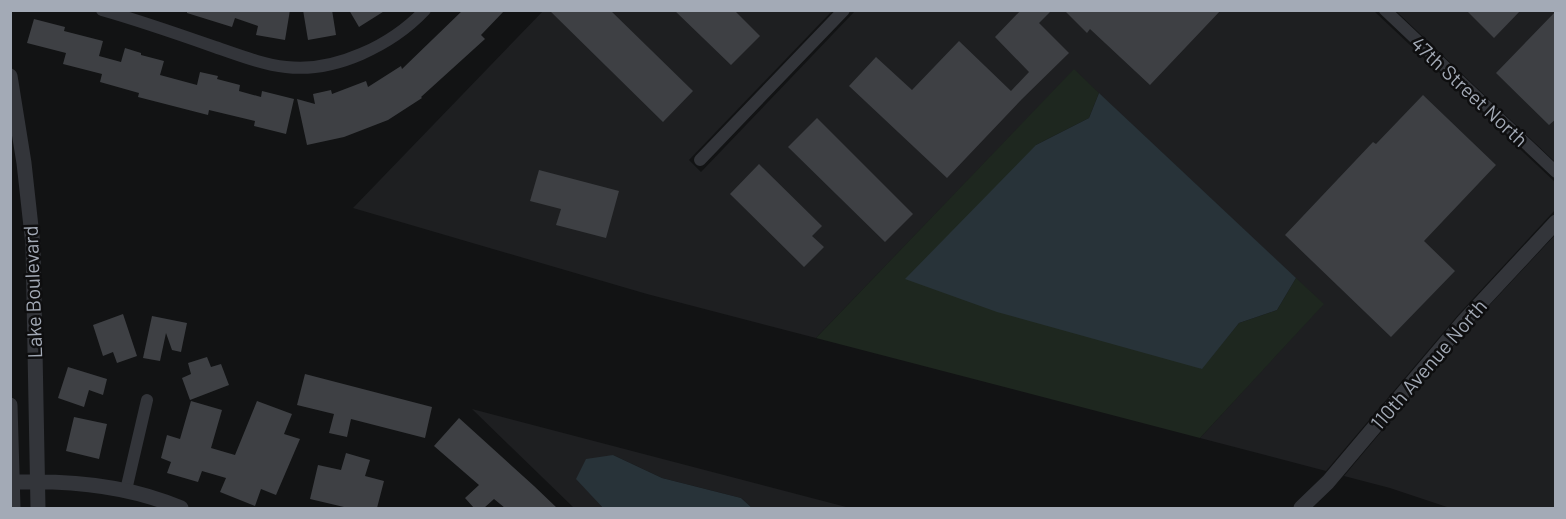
<svg xmlns="http://www.w3.org/2000/svg" width="1566" height="519" font-family="Barlow,sans-serif">
  <style>
    .built { fill: #1e1f21 }
    .green { fill: #1e271f }
    .water { fill: #283339 }
    .building { fill: #3e4044 }
    .lines { fill: none; stroke-linecap: round; stroke-linejoin: round }
    .minor { stroke: #33353a; stroke-width: 12 }
    .tertiary { stroke: #33353a; stroke-width: 15 }
    .labels { text-anchor: middle; dominant-baseline: central; stroke-width: 5; stroke-linejoin: round; paint-order: stroke }
    .street-label { font-size: 20px; fill: #a3aab6; stroke: #0e0e0f }
  </style>
  <rect width="100%" height="100%" fill="#121314"/>
  <!-- built -->
  <path class="built" d="M544 10 832 11 689 160 701 172 855 11H1374L1556 183 1555 210 1458 315 1326 471 1200 438 1323 304 1074 70 816 338 647 294 353 208Z
    M1396 11H1555V162Z
    M1555 235V508H1450L1390 488 1344 476 1470 326Z
    M472 409 850 508H752L741 498 662 478 613 455 577 479 603 508H574Z"/>
  <!-- green -->
  <path class="green" d="M1074 69 1099 93 1089 118 1036 145 1201 369 1239 323 1277 310 1296 278 1324 304 1200 438 816 338Z"/>
  <!-- water -->
  <path class="water" d="M1099 93 1296 278 1277 310 1239 323 1202 369 997 312 905 279 1036 145 1089 118Z
    M613 455 662 478 741 498 752 508H603L576 479 586 459Z"/>
  <!-- building -->
  <path class="building" d="M187 10H290L285 40 256 35 258 26 235 18 232 27 187 13Z
    M303 10H332L336 35 308 40Z
    M349 10H386L359 27Z
    M463 10H505L481 35 485 39 421 97 422 98 388 120 344 137 307 145 297 99 315 104 313 94 331 90 332 94 366 81 368 87 401 66 402 69Z
    M549 10H610L693 91 663 122Z
    M674 10H734L760 36 731 65Z
    M1021 10H1052L1039 23 1069 53 1022 99 947 178 849 86 876 57 912 90 959 41 1011 91 1029 72 995 37Z
    M1064 10H1221L1150 85 1090 29 1087 33Z
    M1466 10H1521L1494 38Z
    M1556 11V119L1549 125 1496 73Z
    M34 19 65 27 64 31 103 41 99 56 121 62 125 48 141 53V55L164 61 160 75 197 85 200 72 218 76 217 79 240 85 239 91 261 97 262 91 294 99 286 134 254 126 255 121 209 110 208 115 138 97 139 93 100 82 102 74 63 64 66 53 27 43Z
    M1423 95 1496 165 1424 241 1455 271 1391 337 1285 235 1373 142 1376 144Z
    M817 118 913 214 885 242 788 147Z
    M759 164 822 226 812 236 824 247 804 267 730 194Z
    M539 170 619 191 606 238 556 225 561 209 530 201Z
    M123 314 137 356 117 363 113 352 103 356 93 325Z
    M152 316 187 323 181 352 172 350 166 333 160 361 143 358Z
    M207 357 211 367 221 364 229 385 190 400 182 378 191 374 188 363Z
    M68 367 107 379 103 395 89 390 84 407 58 398Z
    M305 374 432 407 425 438 351 419 347 437 329 433 334 414 297 405Z
    M191 401 222 410 211 448 235 455 257 401 292 414 284 434 300 439 276 495 261 489 255 506 220 492 226 478 202 471 198 482 167 473 171 462 161 458 167 435 180 439Z
    M74 417 107 424 99 459 66 451Z
    M459 418 534 486 557 508H505L494 499 484 508H474L465 498 479 485 434 446Z
    M346 453 370 460 365 476 384 481 377 508H344V507L310 499 318 465 341 470Z"/>
  <g class="lines">
    <!-- minor -->
    <path class="minor" d="M102 10C141 21 178 34 215 47 239 55 261 64 286 67 335 73 392 45 425 10
      M1385 10 1556 172
      M700 160 844 10
      M126 490 147 400"/>
    <!-- tertiary -->
    <path class="tertiary" d="M10 76 24 163 33 245 38 508
      M10 405 13 508
      M13 482C70 480 128 485 181 508
      M1301 508 1328 482 1464 321 1556 222"/>
  </g>
  <g class="labels">
    <!-- street labels -->
    <g class="street-label">
      <text transform="translate(1470 91) rotate(43)">47th Street North</text>
      <text transform="translate(32 292) rotate(-92)">Lake Boulevard</text>
      <text transform="translate(1428 364) rotate(-49)">110th Avenue North</text>
    </g>
  </g>
  <!-- border -->
  <rect width="1566" height="519" fill="none" stroke="#a3aab6" stroke-width="24"/>
</svg>
